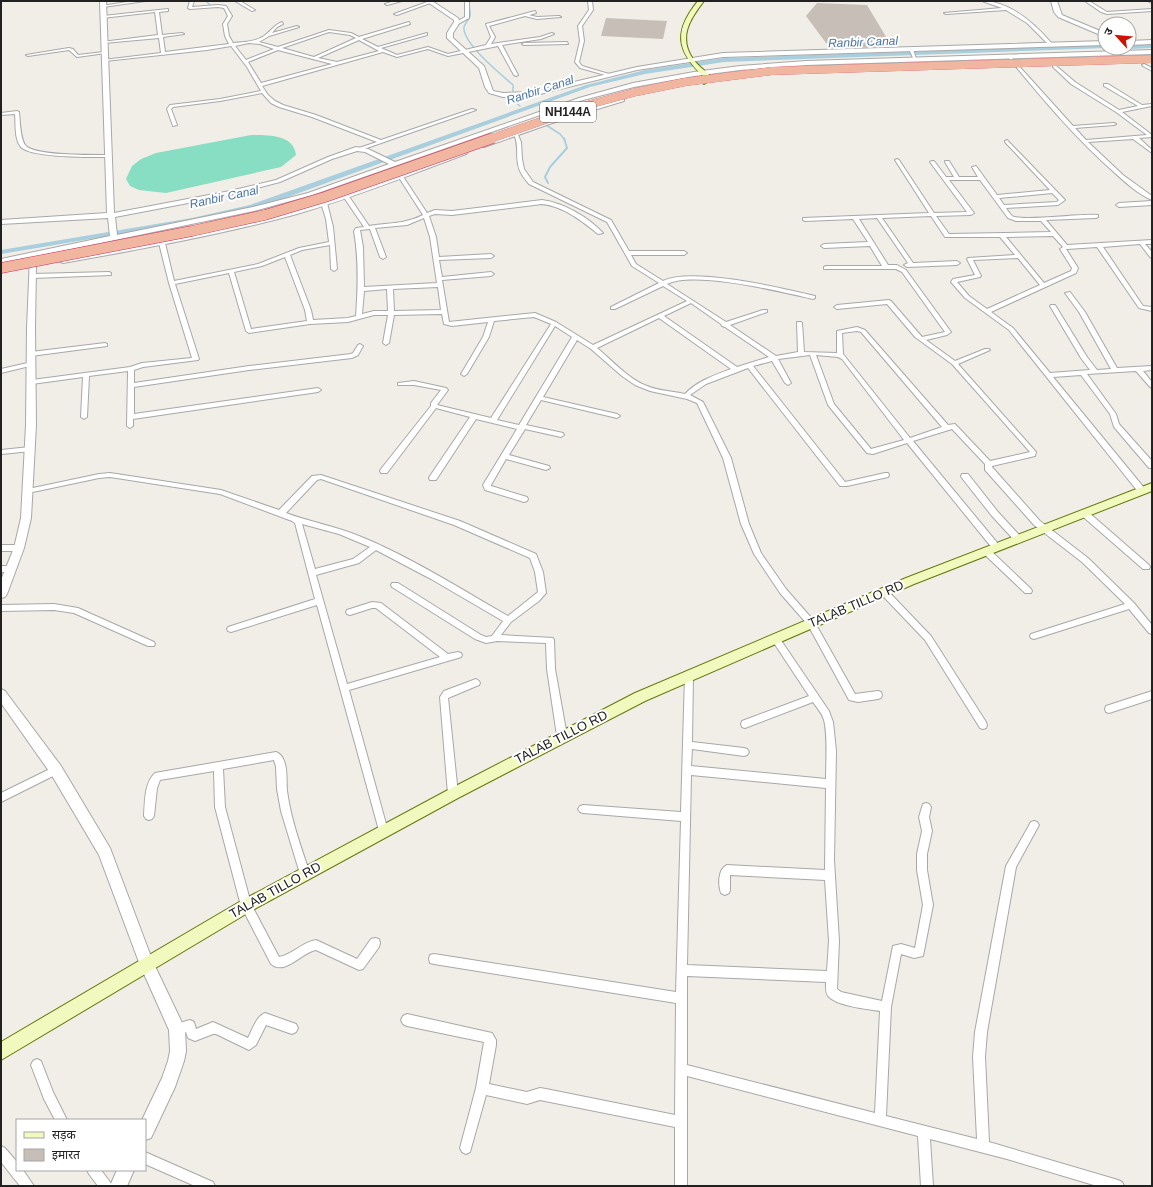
<svg xmlns="http://www.w3.org/2000/svg" width="1153" height="1187" font-family="Arial,'Noto Sans Devanagari',sans-serif">
  <style>
    .pitch { fill: #88dec2 }
    .lines { fill: none; stroke-linecap: round; stroke-linejoin: round }
    .stream-far1 { stroke: #a9cedd; stroke-width: 1.5 }
    .stream { stroke: #a9cedd; stroke-width: 2 }
    .canal { fill: #a9cedd; fill-rule: evenodd }
    .building { fill: #c6beb7 }
    .minor-casing { stroke: #a8a8a8; stroke-width: 2 }
    .tertiary-casing { stroke: #a8a8a8; stroke-width: 2 }
    .secondary-casing { stroke: #657807; stroke-width: 2 }
    .minor { fill: #fff; fill-rule: evenodd }
    .tertiary { fill: #fff; fill-rule: evenodd }
    .secondary { fill: #f2f9be; fill-rule: evenodd }
    .trunk-bridge-far1-casing { stroke: #d82c5c; stroke-width: 8; stroke-linecap: butt }
    .trunk-bridge-casing { stroke: #d82c5c; stroke-width: 11; stroke-linecap: butt }
    .trunk-bridge-far1 { stroke: #f0b6a0; stroke-width: 8 }
    .trunk-bridge { stroke: #f0b6a0; stroke-width: 10 }
    .labels { text-anchor: middle; dominant-baseline: central; stroke-width: 4; stroke-linejoin: round; paint-order: stroke }
    .far-water-label { font-size: 12px; font-style: italic; fill: #4b74a8; stroke: #fff }
    .shield { fill: #fff; stroke: #646464; stroke-width: 1 }
    .shield-label { font-size: 12px; font-weight: bold; fill: #212121 }
    .street-label { font-size: 13px; fill: #212121; stroke: #fff }
  </style>
  <rect width="100%" height="100%" fill="#f1eee8"/>
  <!-- pitch -->
  <path class="pitch" d="M251 135C267 135 294 134 296 155L281 167 166 193 139 190 130 186 126 179 132 166 141 159 156 153Z"/>
  <g class="lines">
    <!-- stream-far1 -->
    <path class="stream-far1" d="M206 1 210 5
      M469 1C468 6 471 11 470 16 469 20 465 23 464 27 462 43 502 75 513 85V100L520 106
      M546 125 560 134 564 139"/>
    <!-- stream -->
    <path class="stream" d="M548 183 545 177 550 167 567 148 564 138"/>
    <!-- canal -->
    <path class="canal" d="M1152 44V48L1129 49 1127 48H1129V45Z
      M1105 45V48H1107L724 62 645 74 590 87 255 209 192 222 1 254V250L192 218 250 205 586 85 645 70 724 58Z"/>
  </g>
  <!-- building -->
  <path class="building" d="M817 3 867 5 888 40H876L881 47 832 48 829 44 826 43 806 16Z
    M606 18 667 21 663 39 601 36Z"/>
  <g class="lines">
    <defs>
      <path id="minor" d="M134 1H145L103 7 101 6Z
        M190 1H194L192 7 218 5 226 6 232 16 227 24 229 36 233 43C244 42 255 42 264 36 271 31 274 25 282 22L283 24 277 27 272 33 297 26 299 27 269 36 259 42 278 47 329 30 351 33 359 37 409 22 410 24 362 39 378 47 427 33V35L381 48 397 55 428 47 448 54 486 45 491 37 486 24 535 11 536 13 529 15 537 17 559 16 561 17 537 19 525 16 489 26 495 37 491 44 540 37 552 33 554 34 541 39 502 45 518 75 516 76 514 75 498 46 448 56 428 49 397 57 383 52 262 86 268 95 275 101 283 105 316 115 381 140 472 109 476 110 361 150 359 149V148L377 142 312 117 279 107 271 103 262 93 220 101 173 107 171 109 177 125 173 126 167 109 170 105 220 99 261 91 247 67 231 46 207 50 105 61 103 60 161 53 159 38 104 43 102 42 158 35 155 12 102 18 103 16 168 9V11L159 12 162 35 182 33 184 34 163 37 165 52 229 44 225 36 223 24 228 16 224 8 218 7 190 9 188 8ZM329 32 350 35 356 38 314 57 282 48ZM359 40 379 51 337 62 318 58ZM249 43 260 44 274 49 246 60 235 46ZM278 50 332 64 261 83 248 62Z
        M235 1H240L255 10 252 11Z
        M395 1H402L387 5 385 4Z
        M430 1 433 2 397 15 394 14Z
        M465 1H469V18L458 24H456V22L465 17Z
        M588 1H592L593 10 582 26 584 41 579 62 582 66 609 74V76L580 68 575 62 580 41 578 26 589 10Z
        M982 1C1011 1 1036 25 1053 45L1050 46 1027 23 1006 10 946 14 944 13 1002 8Z
        M1085 1H1089L1107 12 1152 9V11L1107 14 1101 12Z
        M1148 1H1152V3Z
        M567 42 568 44 524 45 522 44 524 43Z
        M69 48 73 49 78 55 104 52 106 53 77 57 69 50 28 56 26 55Z
        M911 48 913 49 916 59 913 58 909 49Z
        M1009 55 1073 126 1114 123 1116 124 1114 125 1075 128 1086 140 1147 135 1116 112 1071 84 1053 67V65H1055L1075 82 1119 110 1138 106 1104 86V84H1108L1142 105 1152 104V106L1122 112 1152 135V137L1139 138 1152 150V153L1133 139 1088 142 1123 175 1152 196V200C1138 194 1126 183 1115 173 1075 138 1041 97 1008 57Z
        M1144 64 1152 68V71L1143 66 1142 65Z
        M17 111 19 112C20 120 20 140 26 146 36 156 93 155 109 155L111 156 109 157C92 157 31 158 21 147 14 139 16 123 15 114L1 115V113Z
        M516 134 518 135 521 142 522 159 524 169 533 182 611 220 629 251H684L687 253 684 255H631L636 264 663 281C692 267 782 288 815 296V298L813 299C782 292 694 270 667 284L726 322 763 310H767V312L730 325 776 356 798 352 797 322H801L802 323 804 352 837 353V331L857 327 865 330 948 425 955 424 990 461 1030 452 952 364 915 337 887 304 837 309 834 307 837 305 889 300 891 301 922 337 945 332 902 272 896 269H824V267L826 266H882L870 246 824 248 821 246 824 244 868 242 853 219 805 221 803 220V218L929 213 895 160 897 159 899 160 934 213 967 212 930 162 932 161H934L946 177H954L945 162V161H949L959 177H978L972 167 976 166 997 195 1050 190 1005 142V141L1007 140 1065 200 1058 205 1006 208C1008 211 1010 214 1012 216 1021 222 1082 213 1098 215V217L1096 218 1046 220 1067 245 1152 240V244H1145L1152 252V258L1150 257 1140 244 1103 247 1143 306 1152 307V311L1139 308 1097 247 1067 249H1066L1078 268 1076 273 991 312 1013 328 1050 373 1090 370 1081 358 1050 306 1051 305H1055L1087 357 1097 370 1111 369 1079 312 1065 293 1070 292 1085 312 1117 368 1152 366V370L1143 371 1152 382V388L1150 387 1136 371 1087 374 1116 414 1119 424 1152 461V468H1149L1114 427 1110 414 1081 375 1053 377 1145 489 1146 491 1145 493H1139L1009 330 965 298 951 282 953 279 975 275 967 259 968 258 1015 255 1000 237H945L931 216 882 218 913 263 957 261 960 263 957 265 907 267 904 265 908 263 877 218 859 219 888 265H897L906 270 951 332 947 335 926 340 955 361 985 349H989L990 350 958 364 1036 452 1035 456 992 466V467L1040 521 1088 558 1134 603 1152 625V634L1149 633 1129 609 1034 639 1031 638 1030 636 1031 634 1125 604 1082 562 1034 525 985 470V464L952 429 913 441 999 545 1000 547 999 549H993L907 443 873 454 867 453 828 405 810 355 778 359 791 383 788 385 785 383 772 361 753 366 845 482 885 473H888L889 475 888 477 847 486H840L748 368 706 384 690 395 703 402 731 458 749 524 761 553 786 589 814 621 855 694 878 691 881 692 882 695 881 698 878 699 858 702 849 700 808 625 780 593 754 554 741 524 723 458 697 403 687 399 650 391 635 385 622 376 591 349 577 340 543 397 617 414 620 416 617 418 541 400 526 425 563 433 564 435 561 437 525 429 509 455 549 466 550 468 546 470 506 459 491 485V486L527 497 528 499 527 501 524 502 485 490 483 485 517 429 476 419 436 480H430L429 478 430 476 470 417 436 408 387 473H381L380 471 381 469 431 406V403L441 390 414 385H398V383L414 381 446 388 448 390 437 405 491 418 551 324 534 317 494 321 489 337 467 374 464 376 461 374 483 337 488 322 452 326 444 324 442 314 394 315 389 343 386 345 383 343 388 315H374L348 322 310 324 249 333 246 331 229 273 175 284 199 359 198 360 143 367 134 370V383L249 366 351 354 353 353 358 345 360 344 363 346 358 355 352 358 249 370 134 387V414L318 388 321 390 318 392 133 419V426L130 428 127 426 128 371 89 376 87 417 84 419 81 417 83 377 32 384 29 382 32 380 130 367 142 363 192 358 169 283 159 243 160 242 165 243 174 281 258 264 299 248 329 242 326 219 321 203 324 201 327 203 333 227 337 269 334 271 331 269 330 245 302 250 290 255 311 310 313 320 348 318 356 316C358 288 359 259 354 231L356 228 364 227 343 196 348 195 369 226C387 223 406 224 423 215L398 176 400 175H402L427 213 435 210 452 211 542 200C564 203 588 217 603 233L598 234C582 221 563 206 542 204L452 215 435 214 429 216 436 237 439 257 491 254 494 256 491 258 439 260 442 277 491 272 494 274 491 276 442 280 449 322 535 313 556 322 593 345 687 301 663 286 615 309H611V307L659 283 632 266 607 222 529 184C524 178 519 172 518 164 516 154 519 144 514 135ZM949 180H980L1008 218 1016 221H1041L1051 232 949 234 936 216 971 215 974 213ZM1052 193 1059 200 1057 202 1004 205 999 198ZM424 218 430 237 437 283 364 287 363 247 360 230 370 229 380 257 383 259 386 257 375 228 407 225ZM1053 236 1063 247 1060 249 1072 268 1071 271 1044 283 1006 237ZM285 257 305 310 307 321 251 329 234 272 262 266ZM1018 258 1040 285 987 309 969 296 957 282 980 277 981 276 973 260ZM438 287 441 310 394 311 393 289ZM387 289 388 311H374L362 314 364 291ZM691 303 721 324 722 326 725 327 769 357 737 367 664 316ZM659 318 731 369C715 375 697 381 685 394 672 391 659 391 647 386 628 379 613 361 597 348ZM555 326 572 337 519 425 497 420ZM857 331 861 332 942 427 910 438 843 354 842 333ZM816 355 838 357 842 359 904 440 871 449 834 404Z
        M1152 201V205L1119 207 1116 205 1119 203Z
        M109 272 111 273V275L33 278 30 276 33 274Z
        M105 343 107 344V346L31 356 28 354 31 352Z
        M32 362 34 363V365L1 373V369Z
        M30 447H32L33 449 32 451 1 454V450Z
        M110 473 221 490 279 510 312 476 321 475 460 521 536 554 543 572 546 593 539 601 511 622 501 635 553 638 554 640 555 669 567 736 565 739 562 740 559 739 557 736 547 669 546 643 497 641 486 643 475 639 392 587 391 585 392 583H398L481 635 486 637 492 636 503 621 431 579 376 550 359 563 316 575 347 684 440 657 376 608H372L350 615 347 614 346 612 347 610 372 602 381 603 448 654 458 652 461 653 462 655 461 657 458 658 349 690 388 831 386 834 383 835 380 834 317 605 231 632 228 631 227 629 228 627 315 599 295 523 292 521 220 494 110 477 99 478 28 493 24 491 28 489 99 474ZM321 479 454 525 530 558 535 572 538 592 508 616C459 588 411 557 359 536 335 526 310 522 286 513L317 480ZM302 524 339 534 370 547 353 559 315 569Z
        M962 474H968L998 512 1021 537 1022 539 1021 541H1015L992 516 962 478 961 476Z
        M1084 510 1087 511 1149 565 1150 567 1149 569H1143L1081 515 1080 513 1081 511Z
        M1 545H19L23 548 19 551H1Z
        M986 548 989 549 1031 589 1032 591 1031 593H1025L983 553 982 551Z
        M1 566H11L15 569 11 572H1Z
        M884 589 887 590 931 636 986 722 987 725 986 728 983 729 980 728 925 640 881 594 880 592Z
        M54 604 78 608 154 642 155 644 154 646H148L74 613 54 610 1 611V605Z
        M775 635 778 636 829 711 833 722 836 751 834 860 839 941 837 989 841 992 882 1001 893 946 901 944 915 948 923 905 917 870V854L922 831 919 817 923 804 926 803 929 804 931 807 929 817 932 831 927 854V870L933 905 923 956 914 958 901 954 891 1007 886 1116 977 1139 973 1057 975 1032 1006 866 1031 822 1034 821 1037 822 1039 825 1016 867 987 1032 985 1057 989 1142 1118 1180 1122 1182 1124 1186H1097L1007 1159 930 1139 933 1186H921L918 1136 687 1076V1186H675V1127L540 1100 527 1104 486 1095 470 1152 466 1154 462 1152 460 1148 476 1088 484 1042 407 1026 403 1024 401 1020 403 1016 407 1014 492 1033 496 1040V1045L489 1084 527 1092 540 1088 546 1089 675 1115 676 1003 434 964 430 963 429 959 430 955 434 954 676 992 681 821 583 813 580 812 578 809 580 806 583 805 681 812 685 675 686 673 689 672 692 673 693 675 692 742 744 748 747 749 749 752 747 755 744 756 692 749 691 766 826 779C826 764 828 735 824 720 822 713 817 708 813 702L745 728 742 727 741 724 742 721 809 696 772 640 771 638 772 636ZM691 775 826 788 825 870 727 865C718 869 718 885 721 893L725 895 729 893 730 890V875L825 880 829 941 827 971 687 965ZM687 976 826 982C826 987 825 993 829 997 838 1006 867 1009 880 1011L875 1113 687 1065Z
        M476 679 479 681 480 683 479 685 448 698 458 794 456 797 453 798 450 797 448 794 440 697 444 691Z
        M1152 691V699L1109 713 1106 712 1105 709 1106 706Z
        M276 752C289 757 286 780 287 791 291 820 301 847 310 874L309 877 305 879 301 877 281 811 277 789 276 767 274 760 223 769 225 807 251 904 279 957C292 955 302 942 316 940L357 959 371 939 375 938 379 939 380 943 379 947 363 969 359 970 316 950C302 952 285 976 271 964L241 906 215 807 214 771 160 780 157 788 154 816 152 819 149 820 146 819 144 816C145 803 144 783 155 773Z
        M56 766 59 767 61 770 59 773 1 802V793Z
        M265 1013 296 1024 298 1028 296 1032 292 1034 266 1025 256 1045 249 1050 216 1034H213L195 1041 188 1038 186 1032 177 1035 173 1033 171 1029 173 1025 190 1020 194 1022 196 1029 213 1022 248 1038C253 1029 255 1018 265 1013Z
        M37 1059 41 1061 53 1092 67 1120H55L44 1099 31 1065 33 1061Z
        M1 1146 5 1148 17 1162V1170H23L34 1186H20L1 1162Z
        M145 1152 213 1182 215 1186H195L145 1164Z
        M87 1170H101L110 1182 112 1186H98L89 1174Z"/>
      <path id="tertiary" d="M100 1H106L114 213 230 191 276 180 328 157 356 147 368 149 395 162 579 98 633 83 694 72 740 66 806 61 1152 50V54L806 65 740 70 694 76 634 87 583 100 312 195 254 211 38 256 36 266 35 328 36 425 31 518 24 548 7 594 5 597 1 598V580L14 548 21 518 26 425 27 328 30 257 1 263V259L110 236 108 218 1 224V220L107 213ZM357 151 365 152 389 164 308 193 253 207 117 235 115 217 230 195 280 182 332 159Z
        M426 1H432L458 18 460 22 453 33V38L484 66 493 91 503 93 532 92 637 67 723 53 1105 41V45L723 57 637 70 532 96 503 97 489 93 485 87 479 68 447 38V33L454 22V20Z
        M1051 1H1057L1062 15 1105 33V37L1058 17 1054 12Z
        M1152 40V44L1129 45V41Z
        M622 98 624 99V101L561 120 484 147 479 146 557 118Z
        M464 151 467 153 466 154C410 175 355 197 297 214 220 235 142 249 63 263L59 261 63 259 179 237 264 218 335 197Z
        M1 689 5 691 61 766 110 848 153 962 185 1029 186 1051 184 1061 175 1087 151 1138 145 1140V1120H142L162 1078 168 1061 170 1051 169 1030 140 965 99 855 51 774 1 703Z
        M117 1170H134L127 1186H110Z"/>
      <path id="secondary" d="M698 1H704C690 19 678 37 693 59 698 66 706 71 711 77L710 80 704 84 701 82 705 78C676 51 673 32 698 1Z
        M1152 483V491L914 584 645 701 458 798 251 911 1 1060V1042L241 901 448 790 635 693 906 578Z"/>
    </defs>
    <!-- minor casing -->
    <use href="#minor" class="minor-casing"/>
    <!-- tertiary casing -->
    <use href="#tertiary" class="tertiary-casing"/>
    <!-- secondary casing -->
    <use href="#secondary" class="secondary-casing"/>
    <!-- minor -->
    <use href="#minor" class="minor"/>
    <!-- tertiary -->
    <use href="#tertiary" class="tertiary"/>
    <!-- secondary -->
    <use href="#secondary" class="secondary"/>
    <defs>
      <path id="trunk-bridge-far1" d="M490 139 591 104 636 92 685 82 772 71 1152 59"/>
      <path id="trunk-bridge" d="M1 268 192 231 265 215 325 197 493 138"/>
    </defs>
    <!-- trunk-bridge-far1 casing -->
    <use href="#trunk-bridge-far1" class="trunk-bridge-far1-casing"/>
    <!-- trunk-bridge casing -->
    <use href="#trunk-bridge" class="trunk-bridge-casing"/>
    <!-- trunk-bridge-far1 -->
    <use href="#trunk-bridge-far1" class="trunk-bridge-far1"/>
    <!-- trunk-bridge -->
    <use href="#trunk-bridge" class="trunk-bridge"/>
  </g>
  <g class="labels">
    <!-- far-water labels -->
    <g class="far-water-label">
      <text transform="translate(863 42) rotate(-2)">Ranbir Canal</text>
      <text transform="translate(540 90) rotate(-18)">Ranbir Canal</text>
      <text transform="translate(224 197) rotate(-12)">Ranbir Canal</text>
    </g>
    <!-- shield labels -->
    <rect class="shield" x="540" y="102" width="56" height="20" rx="3"/>
    <g class="shield-label">
      <text x="568" y="112">NH144A</text>
    </g>
    <!-- street labels -->
    <g class="street-label">
      <text transform="translate(856 604) rotate(-23)">TALAB TILLO RD</text>
      <text transform="translate(561 737) rotate(-27)">TALAB TILLO RD</text>
      <text transform="translate(275 890) rotate(-29)">TALAB TILLO RD</text>
    </g>
  </g>
  <!-- border -->
  <rect width="1153" height="1187" fill="none" stroke="#212121" stroke-width="4"/>
  <!-- legend -->
  <rect x="16" y="1119" width="130" height="52" fill="#ffffff" stroke="#a6a6a6"/>
  <rect x="24" y="1132" width="20" height="6" fill="#f2f9be" stroke="#a6a6a6"/>
  <text x="52" y="1139" font-size="12" fill="#212121">सड़क</text>
  <rect x="24" y="1149" width="20" height="12" fill="#c6beb7" stroke="#a6a6a6"/>
  <text x="52" y="1159" font-size="12" fill="#212121">इमारत</text>
  <!-- north arrow -->
  <g transform="translate(1117 36) rotate(297)"><circle r="19" fill="#ffffff" stroke="#a6a6a6"/>
  <path d="M0-3L7 15L0 10L-7 15Z" fill="#cd1104"/>
  <text y="-6" font-size="11" font-weight="bold" text-anchor="middle" fill="#212121">उ</text>
  </g>
</svg>
